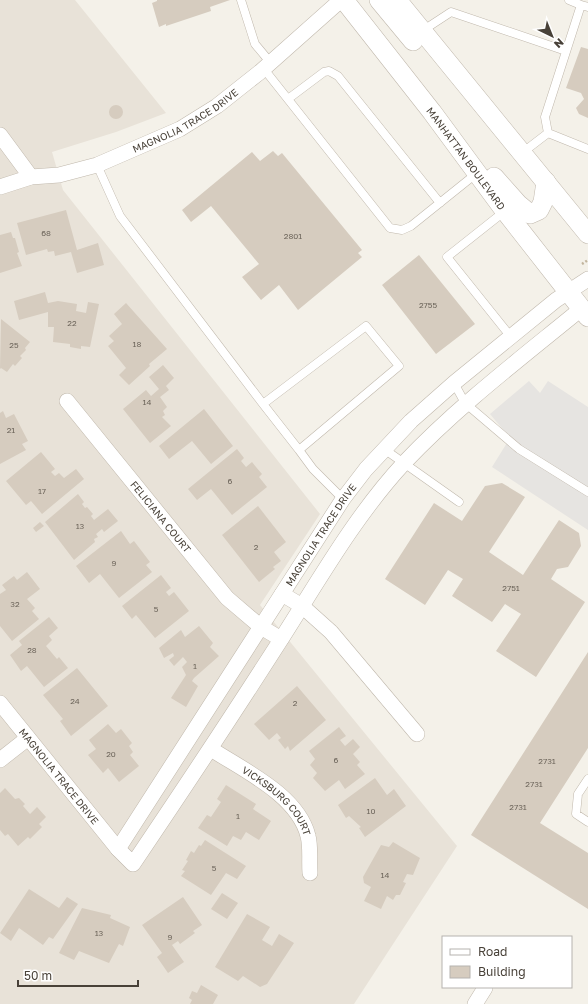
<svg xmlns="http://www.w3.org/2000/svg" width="588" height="1004" font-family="'Golos Text',sans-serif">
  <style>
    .residential { fill: #e8e2d8 }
    .parking { fill: #e6e4e1 }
    .building { fill: #d6ccbf }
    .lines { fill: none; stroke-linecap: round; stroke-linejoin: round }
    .service-casing { stroke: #c0b8ac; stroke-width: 9 }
    .minor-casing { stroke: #c0b8ac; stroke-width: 16 }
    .tertiary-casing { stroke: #c0b8ac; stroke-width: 20 }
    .path { stroke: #c1b49d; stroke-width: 2.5; stroke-dasharray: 2 2; stroke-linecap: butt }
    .service { stroke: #fff; stroke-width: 8 }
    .minor { stroke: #fff; stroke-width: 15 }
    .tertiary { stroke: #fff; stroke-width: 19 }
    .labels { text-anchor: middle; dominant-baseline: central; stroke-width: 3.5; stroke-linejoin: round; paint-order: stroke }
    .number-label { font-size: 8px; fill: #6c645a }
    .street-label { font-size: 10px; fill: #484138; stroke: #fff }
  </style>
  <rect width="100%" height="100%" fill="#f4f1e9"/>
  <!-- residential -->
  <path class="residential" d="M0 0H75L166 113 116 132 52 152 63 190 320 514 260 605 457 846 354 1004H0Z"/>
  <!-- parking -->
  <path class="parking" d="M529 381 540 393 548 381 588 407V530L492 467 510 438 490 414Z"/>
  <!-- building -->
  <path class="building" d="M157 0H230L210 7 211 11 166 26V24L159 27 152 3 157 1Z
    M581 47 588 49V118L579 114 576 108 584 99 581 93 566 88Z
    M109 112a7 7 0 1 1 14 0a7 7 0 1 1-14 0Z
    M273 151 278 156 282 153 362 250 358 253 362 257 298 310 279 285 261 300 242 277 259 264 211 206 191 222 182 210 252 152 260 161Z
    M66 210 77 250 98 243 104 265 77 273 71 252 55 256 54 251 48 252 47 249 26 255 17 223Z
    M11 232 13 238H15L19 252 17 253 22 266 0 273V235Z
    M419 255 475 324 436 354 382 285Z
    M45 292 48 303 58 301 77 304 76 311 86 313 88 302 99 304 90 347 81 346V349L70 347V344L53 342 54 327H48V312L19 320 14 301Z
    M126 303 167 349 149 364 150 366 129 385 119 375 126 368 108 346 114 341 109 336 122 324 114 314Z
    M1 319 30 342 25 348 26 350 20 356 22 358 15 366 13 364 7 372 1 368 0 369Z
    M163 365 174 378 166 386 169 390 160 397 167 407 163 411 165 415 162 417 171 426 150 443 123 409 146 390 151 396 159 389 149 377Z
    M204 409 233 446 211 464 192 441 169 459 159 446Z
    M3 411 6 418 14 414 28 441 22 444 26 450 0 464V413Z
    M237 449 244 458 241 461 246 467 252 462 256 467 262 474 259 477 267 487 232 515 211 489 197 500 188 489Z
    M41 452 55 469 51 472 55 476 59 473 64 478 76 469 84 479 42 514 31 501 26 505 6 481Z
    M502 483 525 497 489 552 523 575 559 520 579 533 581 546 568 567 557 569 551 579 585 602 536 677 496 651 521 614 505 604 492 622 452 596 463 579 448 570 425 605 385 579 434 503 462 521 485 486Z
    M78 494 84 502 82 504 85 508 87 507 93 514 91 516 94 520 108 509 118 521 104 532 102 529 96 534 98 537 94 539 95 542 74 560 45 522Z
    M258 506 286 542 274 552 281 561 273 567 275 569 259 582 222 535Z
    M40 522 44 526 36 532 33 528Z
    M121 531 130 544 134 541 150 562 146 565 152 572 119 598 100 574 89 583 76 566Z
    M27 572 40 589 27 599 35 608 32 611 39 619 12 641 0 626V594L6 590 2 585 14 576 17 580Z
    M161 575 171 588 166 592 169 596 174 592 189 611 155 638 136 615 132 619 122 606Z
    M49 617 58 628 49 636 52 640 46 646 57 659 59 657 68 668 44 687 27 666 21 671 10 655 22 645 19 641Z
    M199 626 213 643 210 647 219 656 194 678 192 681 198 686 186 707 171 698 186 675 182 667 187 662 183 657 174 666 169 660 174 656 173 653 164 658 159 648 181 630 185 637Z
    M588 652V748L540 823 588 853V909L471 835Z
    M77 668 108 706 71 736 60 721 63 719 43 695Z
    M297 686 326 720 290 751 288 746 285 749 278 740 281 738 277 733 269 740 254 724Z
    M108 724 116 733 121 729 132 743 129 746 133 752 130 755 139 766 119 782 108 768 103 773 88 755 96 749 89 740Z
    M339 727 346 736 340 740 345 746 353 739 360 747 353 754 360 762 357 765 365 774 345 789 339 780 325 791 313 778 317 773 310 765 315 759 309 751Z
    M375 778 387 795 394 789 406 806 365 837 359 828 361 827 349 816 346 818 338 805Z
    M226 785 256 804 253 809 271 821 259 840 246 832 241 840 233 836 227 846 198 828 207 815 211 817 221 802 217 799Z
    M5 788 15 799 19 798 25 804 23 806 30 814 37 807 46 817 39 824 42 827 30 839 28 837 18 846 8 834 5 836 0 830V793Z
    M205 840 246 866 237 879 226 873 211 895 181 876 185 871 182 870 188 861 186 860 191 851 194 853 199 845 201 846Z
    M393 842 420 858 413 875 407 874 403 882 406 883 400 895H396L393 900 387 896 381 909 364 901 371 887 364 883 363 877 381 845 389 847Z
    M29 889 59 908 67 897 78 904 53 939 49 937 43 945 19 928 11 941 0 933Z
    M222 893 238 903 227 919 211 909Z
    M183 897 202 925 193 931 195 933 180 944 178 941 172 945 184 962 168 973 157 957 162 953 142 925Z
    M82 908 111 915 110 918 130 927 123 946 119 944 109 963 79 951 74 960 59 953Z
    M247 914 270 927 262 940 272 946 279 934 294 943 267 984 260 987 243 976 238 981 215 967Z
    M201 985 218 995 213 1004H190L192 1000 189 998 192 991 197 993Z"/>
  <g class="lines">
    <defs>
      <path id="service" d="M241 0 255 44 270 62
        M569 0 581 5
        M422 31 451 12 566 51
        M264 69 390 228 402 230 411 226 477 173
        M288 99 324 72 329 71 338 76 440 203
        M548 133 588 149
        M522 153 548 133 545 117 581 5 588 7
        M97 165 120 216 263 404
        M505 211 447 257 511 337
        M366 326 399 366 299 450 263 404Z
        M454 383 465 403 519 449 588 492
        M384 449 459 502
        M299 450 313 469 343 499
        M588 779 578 794 576 814 588 822"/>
      <g id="minor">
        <path d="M0 135 31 177"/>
        <path id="s1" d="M0 187 31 177 59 175 97 165 180 129 217 106 260 72 341 0"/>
        <path id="s2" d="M67 401 227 598 261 627 281 639"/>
        <path d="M282 594 302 606 331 632 417 734"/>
        <path id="s3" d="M0 703 118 849 133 864C183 790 232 716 280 641 319 580 355 516 404 463 458 406 520 359 581 309"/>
        <path id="s4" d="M211 749C243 770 298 795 308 836 311 847 309 861 310 873"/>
        <path d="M0 760 28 738"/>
        <path id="s5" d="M118 849 343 499 366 469 411 421 454 383 556 300 588 279"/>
        <path d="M475 1004 485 988"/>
      </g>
      <g id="tertiary">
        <path id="s6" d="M344 0 432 112 505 211 588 317"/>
        <path d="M379 0 413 41"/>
        <path d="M397 0 588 234"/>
        <path d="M494 177 518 204 530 214 539 210 543 202 546 182"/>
      </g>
    </defs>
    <!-- service casing -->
    <use href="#service" class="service-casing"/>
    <!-- minor casing -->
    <use href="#minor" class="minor-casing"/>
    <!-- tertiary casing -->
    <use href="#tertiary" class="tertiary-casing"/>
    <!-- path -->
    <path class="path" d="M582 264 588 260"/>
    <!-- service -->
    <use href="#service" class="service"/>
    <!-- minor -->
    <use href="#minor" class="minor"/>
    <!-- tertiary -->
    <use href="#tertiary" class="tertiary"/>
  </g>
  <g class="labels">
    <!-- number labels -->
    <g class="number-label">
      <text x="46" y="233">68</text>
      <text x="293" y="236">2801</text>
      <text x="428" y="305">2755</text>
      <text x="72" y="323">22</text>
      <text x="137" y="344">18</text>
      <text x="14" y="345">25</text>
      <text x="147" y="402">14</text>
      <text x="11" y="430">21</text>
      <text x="230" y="481">6</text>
      <text x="42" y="491">17</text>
      <text x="80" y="526">13</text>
      <text x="256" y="547">2</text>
      <text x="114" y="563">9</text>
      <text x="511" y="588">2751</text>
      <text x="15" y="604">32</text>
      <text x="156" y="609">5</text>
      <text x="32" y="650">28</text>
      <text x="195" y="666">1</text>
      <text x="75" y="701">24</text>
      <text x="295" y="703">2</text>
      <text x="111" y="754">20</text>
      <text x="336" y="760">6</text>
      <text x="547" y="761">2731</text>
      <text x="534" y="784">2731</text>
      <text x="518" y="807">2731</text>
      <text x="371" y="811">10</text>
      <text x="238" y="816">1</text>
      <text x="214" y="868">5</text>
      <text x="385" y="875">14</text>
      <text x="99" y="933">13</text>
      <text x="170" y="937">9</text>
    </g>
    <!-- street labels -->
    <g class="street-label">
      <text stroke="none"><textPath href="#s1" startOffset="199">MAGNOLIA TRACE DRIVE</textPath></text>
      <text stroke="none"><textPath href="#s6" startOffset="200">MANHATTAN BOULEVARD</textPath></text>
      <text stroke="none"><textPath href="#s2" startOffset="149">FELICIANA COURT</textPath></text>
      <text stroke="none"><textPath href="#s5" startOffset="374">MAGNOLIA TRACE DRIVE</textPath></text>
      <text stroke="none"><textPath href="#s3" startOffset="94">MAGNOLIA TRACE DRIVE</textPath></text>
      <text stroke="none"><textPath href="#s4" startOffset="85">VICKSBURG COURT</textPath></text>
    </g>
  </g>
  <!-- legend -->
  <rect x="442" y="936" width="130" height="52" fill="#ffffff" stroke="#b6b3af"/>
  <rect x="450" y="949" width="20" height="6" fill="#ffffff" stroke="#b6b3af"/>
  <text x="478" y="956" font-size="12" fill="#484138">Road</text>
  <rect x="450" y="966" width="20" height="12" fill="#d6ccbf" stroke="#b6b3af"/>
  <text x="478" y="976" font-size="12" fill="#484138">Building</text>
  <!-- north arrow -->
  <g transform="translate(552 36) rotate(137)" stroke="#ffffff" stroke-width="3" paint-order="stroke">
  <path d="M0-3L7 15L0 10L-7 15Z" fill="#484138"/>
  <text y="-6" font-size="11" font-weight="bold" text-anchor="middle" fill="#484138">N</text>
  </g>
  <!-- scale -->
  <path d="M18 980v6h120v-6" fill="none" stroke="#484138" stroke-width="2"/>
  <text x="24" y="980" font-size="12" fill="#484138" stroke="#ffffff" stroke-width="3" paint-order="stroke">50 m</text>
</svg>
